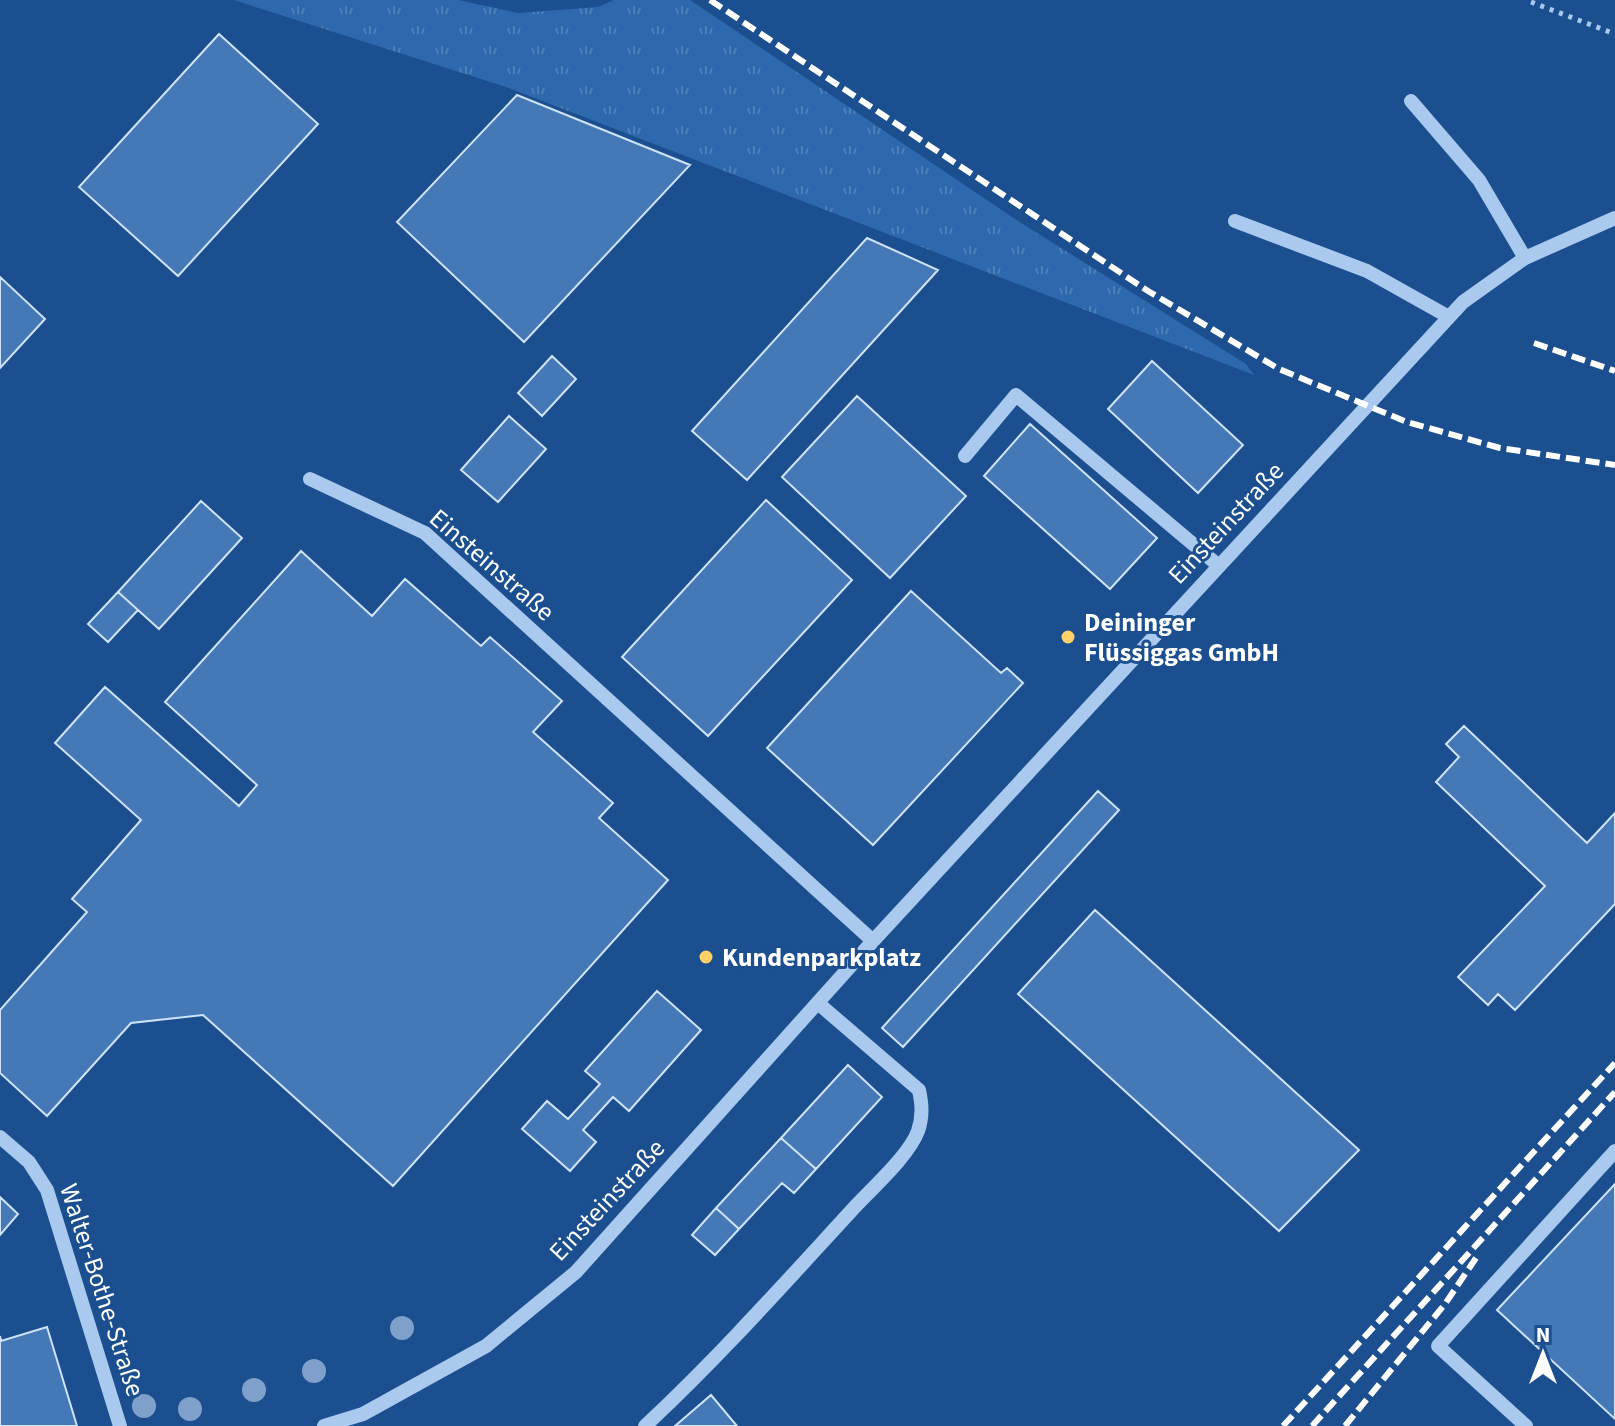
<svg xmlns="http://www.w3.org/2000/svg" width="1615" height="1426" font-family="'Source Sans 3',sans-serif">
  <style>
    .grass { fill: url(#grass-tufts) }
    .building { fill: #4478b7; stroke: #cfe3fa; stroke-width: 2 }
    .lines { fill: none; stroke-linecap: round; stroke-linejoin: round }
    .path { stroke: #a9c9ee; stroke-width: 5; stroke-dasharray: 4 6; stroke-linecap: butt }
    .minor { stroke: #a9c9ee; stroke-width: 14 }
    .rail { stroke: #fff; stroke-width: 6; stroke-dasharray: 14 6; stroke-linecap: butt }
    .tree { fill: #7ea0ca }
    .poi-dot { fill: #ffd166; stroke: #1b4f8f; stroke-width: 3 }
    .labels { text-anchor: middle; dominant-baseline: central; stroke-width: 6; stroke-linejoin: round; paint-order: stroke }
    .street-label { font-size: 26px; fill: #fff; stroke: #1b4f8f }
    .poi-label { font-size: 26px; font-weight: bold; fill: #fff; stroke: #1b4f8f; text-anchor: start }
  </style>
  <defs>
    <pattern id="grass-tufts" width="24" height="20" patternUnits="userSpaceOnUse" patternTransform="scale(2)"><rect width="24" height="20" fill="#2e69ad"/><path d="M3 7l-1-3M5 7V3M7 7l1-3M15 17l-1-3M17 17v-4M19 17l1-3" fill="none" stroke="#4d80b9"/></pattern>
  </defs>
  <rect width="100%" height="100%" fill="#1b4f8f"/>
  <!-- grass -->
  <path class="grass" d="M234 0H458L518 13 598 7 614 0H690L1018 221 1246 364 1254 375 506 87Z"/>
  <!-- building -->
  <path class="building" d="M219 34 318 124 178 276 79 187Z
    M517 95 690 165 524 342 397 222Z
    M867 238 938 270 747 480 692 431Z
    M0 277 45 319 0 368Z
    M552 356 576 379 542 416 518 393Z
    M1152 361 1243 445 1198 493 1108 409Z
    M857 396 966 496 890 578 782 477Z
    M509 416 546 449 498 502 461 470Z
    M1030 424 1157 538 1110 589 984 476Z
    M766 500 852 580 708 736 622 657Z
    M201 501 242 538 159 629 118 592Z
    M301 551 372 616 405 579 481 646 490 637 562 701 533 732 613 803 599 818 668 880 393 1186 203 1015 131 1023 47 1116 0 1073V1010L87 912 72 899 141 820 55 743 105 687 239 806 257 785 165 702Z
    M911 591 1001 673 1007 668 1023 683 873 845 767 748Z
    M118 592 138 610 108 642 88 624Z
    M1464 726 1587 843 1615 813V904L1515 1010 1498 994 1488 1005 1458 977 1545 886 1436 782 1459 757 1446 744Z
    M1098 791 1119 810 903 1047 882 1028Z
    M1095 910 1359 1150 1279 1231 1018 994Z
    M657 991 701 1030 629 1111 613 1097 583 1130 596 1142 570 1171 522 1129 547 1101 568 1119 600 1084 585 1071Z
    M848 1065 882 1097 816 1169 781 1138Z
    M781 1138 816 1169 794 1193 782 1183 739 1229 716 1208Z
    M1615 1184V1419L1497 1310Z
    M0 1197 18 1214 0 1235Z
    M716 1208 739 1229 715 1255 692 1235Z
    M47 1327 77 1426H0V1336L1 1341Z
    M711 1395 737 1426H675Z"/>
  <g class="lines">
    <!-- path -->
    <path class="path" d="M1531 2 1615 34"/>
    <!-- minor -->
    <path class="minor" d="M1411 101 1479 180 1525 258
      M1235 221 1367 271 1449 317
      M965 456 1016 395 1219 566
      M310 479 425 533 873 941
      M0 1137 29 1162 47 1190 120 1426
      M324 1426 363 1414 486 1346 576 1272 873 941 1463 302 1525 258 1615 218
      M645 1426C718 1358 784 1284 852 1210 870 1190 909 1156 918 1131 923 1116 922 1104 919 1090L819 1004
      M1526 1426 1438 1346 1615 1151"/>
    <!-- rail -->
    <path class="rail" d="M710 0 1148 291 1279 369 1407 422 1500 448 1615 465
      M1534 343 1615 371
      M1283 1426 1615 1063
      M1312 1426 1615 1092
      M1345 1426 1445 1304 1476 1258"/>
  </g>
  <!-- trees -->
  <g class="tree">
    <circle cx="402" cy="1328" r="12"/>
    <circle cx="314" cy="1371" r="12"/>
    <circle cx="254" cy="1390" r="12"/>
    <circle cx="144" cy="1406" r="12"/>
    <circle cx="190" cy="1409" r="12"/>
  </g>
  <!-- markers -->
  <g class="poi-dot">
    <circle cx="1068" cy="637" r="8"/>
    <circle cx="706" cy="957" r="8"/>
  </g>
  <g class="labels">
    <!-- street labels -->
    <g class="street-label">
      <text transform="translate(1226 523) rotate(-47)">Einsteinstraße</text>
      <text transform="translate(492 565) rotate(41)">Einsteinstraße</text>
      <text transform="translate(607 1200) rotate(-47)">Einsteinstraße</text>
      <text transform="translate(102 1290) rotate(72)">Walter-Bothe-Straße</text>
    </g>
    <!-- poi labels -->
    <g class="poi-label">
      <text x="1084" y="622">Deininger<tspan x="1084" dy="30">Flüssiggas GmbH</tspan></text>
      <text x="722" y="957">Kundenparkplatz</text>
    </g>
  </g>
  <!-- north arrow -->
  <g transform="translate(1543 1354)" stroke="#1b4f8f" stroke-width="6" paint-order="stroke">
  <path d="M0-6L14 30L0 20L-14 30Z" fill="#ffffff"/>
  <text y="-12" font-size="22" font-weight="bold" text-anchor="middle" fill="#ffffff">N</text>
  </g>
</svg>
